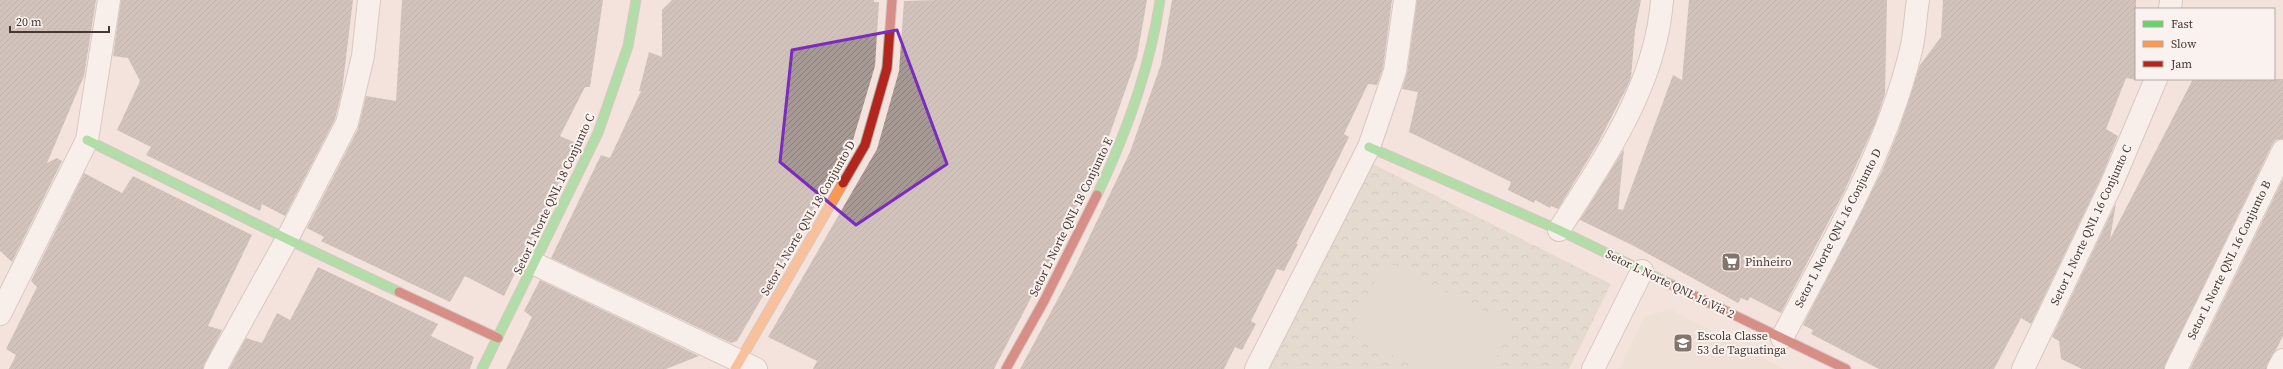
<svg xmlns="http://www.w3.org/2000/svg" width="2283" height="369" font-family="'Source Serif 4',serif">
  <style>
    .education { fill: #e8dccd }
    .forest { fill: url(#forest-crowns) }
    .pitch { fill: #d1cebf }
    .building { fill: url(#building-hatch) }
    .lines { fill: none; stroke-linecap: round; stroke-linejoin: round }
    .street-casing { stroke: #b4a6a0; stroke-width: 24 }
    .fast-casing { stroke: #b4a6a0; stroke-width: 11 }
    .slow-casing { stroke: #b4a6a0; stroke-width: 11 }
    .jam-casing { stroke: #b4a6a0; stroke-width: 11 }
    .street { stroke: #fdfbfa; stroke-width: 22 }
    .fast { stroke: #63d668; stroke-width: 9 }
    .slow { stroke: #ff974d; stroke-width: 9 }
    .jam { stroke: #b3261e; stroke-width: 9 }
    .marked { fill: none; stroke: #7b2cbf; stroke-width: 3; stroke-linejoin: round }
    .labels { text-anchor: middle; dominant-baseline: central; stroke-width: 4; stroke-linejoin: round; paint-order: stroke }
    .street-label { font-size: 12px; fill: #473832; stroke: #faf2ef }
    .poi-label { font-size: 12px; fill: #473832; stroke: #faf2ef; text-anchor: start }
  </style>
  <defs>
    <pattern id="forest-crowns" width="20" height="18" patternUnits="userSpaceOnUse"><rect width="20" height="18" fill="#d1cebf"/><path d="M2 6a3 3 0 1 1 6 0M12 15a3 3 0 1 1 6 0" fill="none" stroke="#aba89c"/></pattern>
    <pattern id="building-hatch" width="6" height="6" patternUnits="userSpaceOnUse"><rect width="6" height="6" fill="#a79993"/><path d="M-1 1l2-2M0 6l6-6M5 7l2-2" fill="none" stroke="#8a7e79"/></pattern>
  </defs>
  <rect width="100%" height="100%" fill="#f4e3dc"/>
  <!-- education -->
  <path class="education" d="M1670 309 1784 369H1619L1644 317Z"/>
  <!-- forest -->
  <path class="forest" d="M1367 161 1611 284 1569 369H1264Z"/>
  <!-- pitch -->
  <path class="pitch" d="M1385 261 1512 325 1490 369H1419L1349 333Z"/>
  <!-- building -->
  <path class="building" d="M0 0H96L84 76 47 163 57 158 62 161 12 262 0 251Z
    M121 0H353L342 91 335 119 285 216 262 204 260 211 146 155 151 147 117 130 140 81 128 58 113 56Z
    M402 0H603L590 87H585L560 136 578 144 504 296 465 276 450 302 321 241 324 237 307 228 358 129 366 96 396 101Z
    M672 0H874V2H879L875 66 853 140 737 341 731 343 551 258 601 155 610 158 641 91H639L649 52 662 57V10Z
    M936 0H1147L1137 57 1107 142 1060 242 994 369H813L817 361 768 337 877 149 899 71 904 1Z
    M1172 0H1392L1383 68 1377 85 1368 84 1344 134 1349 137 1296 244H1298L1284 271 1277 269 1251 321 1256 324 1242 350 1235 347 1224 369H1020L1073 271 1130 152 1161 64Z
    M1417 0H1641L1635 31 1631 77 1627 87 1598 143 1558 209 1551 206 1550 208 1535 200 1534 203 1508 190 1511 182 1409 132 1418 92 1402 89 1407 73Z
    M1689 0H1887L1885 94 1875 124 1843 194 1781 313 1750 297 1748 301 1741 298 1738 303 1634 246 1580 220 1624 149 1618 209 1623 210 1673 75 1682 80Z
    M1943 0H2136V80L2126 78 2106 129 2118 136 2101 178 2031 324 2021 318 1994 369H1879L1811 334 1813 330 1803 325 1883 169 1898 132 1920 65 1941 37Z
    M2193 79H2283V139L2276 140 2272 145 2164 369H2082L2061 359 2059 341 2052 337 2116 203 2110 239Z
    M84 173 122 193 133 176 252 235 208 326 222 330 203 369H9L16 355 6 349 37 287 31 281Z
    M2283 179V336L2266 369H2190Z
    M318 267 438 324 431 336 474 357 470 369H229L246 338 262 343 277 313 290 320Z
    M540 280 699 356 666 369H506L532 317 524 311Z"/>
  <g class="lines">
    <defs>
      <path id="street" d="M2170 9 2171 0
        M1559 230C1603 160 1656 86 1662 0
        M535 264 756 369
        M0 314 87 140 109 0
        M1782 338C1830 246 1885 155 1910 54 1915 37 1915 18 1918 0
        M215 369 287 239 347 123 363 56 369 0
        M1256 369 1369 147 1395 71 1405 0
        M1593 369 1642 271
        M2023 369 2112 183 2156 79
        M2176 369 2283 151
        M2278 369 2283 360"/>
      <path id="fast" d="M87 140 287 239 399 292
        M1369 147 1559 230 1672 285
        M1097 195C1127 132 1150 69 1160 0
        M482 369 598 133 628 46 636 0"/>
      <path id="slow" d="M735 369 843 183"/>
      <path id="jam" d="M843 183 865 145 887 68 892 0
        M1672 285 1846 369
        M399 292 498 338
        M1006 369 1044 301 1097 195"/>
    </defs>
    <!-- street casing -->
    <use href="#street" class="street-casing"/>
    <!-- fast casing -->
    <use href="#fast" class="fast-casing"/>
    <!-- slow casing -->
    <use href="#slow" class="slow-casing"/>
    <!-- jam casing -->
    <use href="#jam" class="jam-casing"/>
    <!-- street -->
    <use href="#street" class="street"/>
    <!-- fast -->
    <use href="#fast" class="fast"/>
    <!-- slow -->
    <use href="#slow" class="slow"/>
    <!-- jam -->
    <use href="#jam" class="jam"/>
  </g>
  <!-- marked area -->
  <path d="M0 0H2283V369H0ZM897 30 947 164 856 225 780 162 792 50Z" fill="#f4e3dc" fill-opacity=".55" fill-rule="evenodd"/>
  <path class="marked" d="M897 30 947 164 856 225 780 162 792 50Z"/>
  <!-- icons -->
  <defs>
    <symbol id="supermarket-square" viewBox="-11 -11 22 22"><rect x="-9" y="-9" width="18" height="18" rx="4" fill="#84746e" stroke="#faf2ef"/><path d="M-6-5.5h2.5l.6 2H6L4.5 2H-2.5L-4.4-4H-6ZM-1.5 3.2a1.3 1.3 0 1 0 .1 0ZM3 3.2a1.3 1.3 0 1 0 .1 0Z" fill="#fff"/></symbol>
    <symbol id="school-square" viewBox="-11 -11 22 22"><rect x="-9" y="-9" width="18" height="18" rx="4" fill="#84746e" stroke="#faf2ef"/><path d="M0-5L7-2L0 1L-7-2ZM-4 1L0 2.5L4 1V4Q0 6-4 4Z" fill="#fff"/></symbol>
  </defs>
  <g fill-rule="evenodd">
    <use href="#supermarket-square" x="1720" y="251" width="22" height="22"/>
    <use href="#school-square" x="1672" y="332" width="22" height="22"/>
  </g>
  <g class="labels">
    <!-- street labels -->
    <g class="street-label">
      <text transform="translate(554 194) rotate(-65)">Setor L Norte QNL 18 Conjunto C</text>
      <text transform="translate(1071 217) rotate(-64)">Setor L Norte QNL 18 Conjunto E</text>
      <text transform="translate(808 218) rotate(-60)">Setor L Norte QNL 18 Conjunto D</text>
      <text transform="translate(2091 225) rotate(-65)">Setor L Norte QNL 16 Conjunto C</text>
      <text transform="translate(1838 228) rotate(-63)">Setor L Norte QNL 16 Conjunto D</text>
      <text transform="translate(2229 260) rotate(-64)">Setor L Norte QNL 16 Conjunto B</text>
      <text transform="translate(1670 284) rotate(26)">Setor L Norte QNL 16 Via 2</text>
    </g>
    <!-- poi labels -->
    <g class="poi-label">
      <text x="1745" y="262">Pinheiro</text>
      <text x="1697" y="336">Escola Classe<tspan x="1697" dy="14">53 de Taguatinga</tspan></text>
    </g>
  </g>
  <!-- legend -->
  <rect x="2135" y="8" width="140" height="72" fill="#faf2ef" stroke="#b2a8a3"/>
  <rect x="2143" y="21" width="20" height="6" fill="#63d668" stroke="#b2a8a3"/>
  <text x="2171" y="28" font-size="12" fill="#473832">Fast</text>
  <rect x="2143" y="41" width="20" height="6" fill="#ff974d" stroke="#b2a8a3"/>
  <text x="2171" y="48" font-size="12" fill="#473832">Slow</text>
  <rect x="2143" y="61" width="20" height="6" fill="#b3261e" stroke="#b2a8a3"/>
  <text x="2171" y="68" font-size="12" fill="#473832">Jam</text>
  <!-- scale -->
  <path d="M10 26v6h99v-6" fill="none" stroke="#473832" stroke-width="2"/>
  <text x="16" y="26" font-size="12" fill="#473832" stroke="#faf2ef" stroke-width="3" paint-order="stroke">20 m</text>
</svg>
